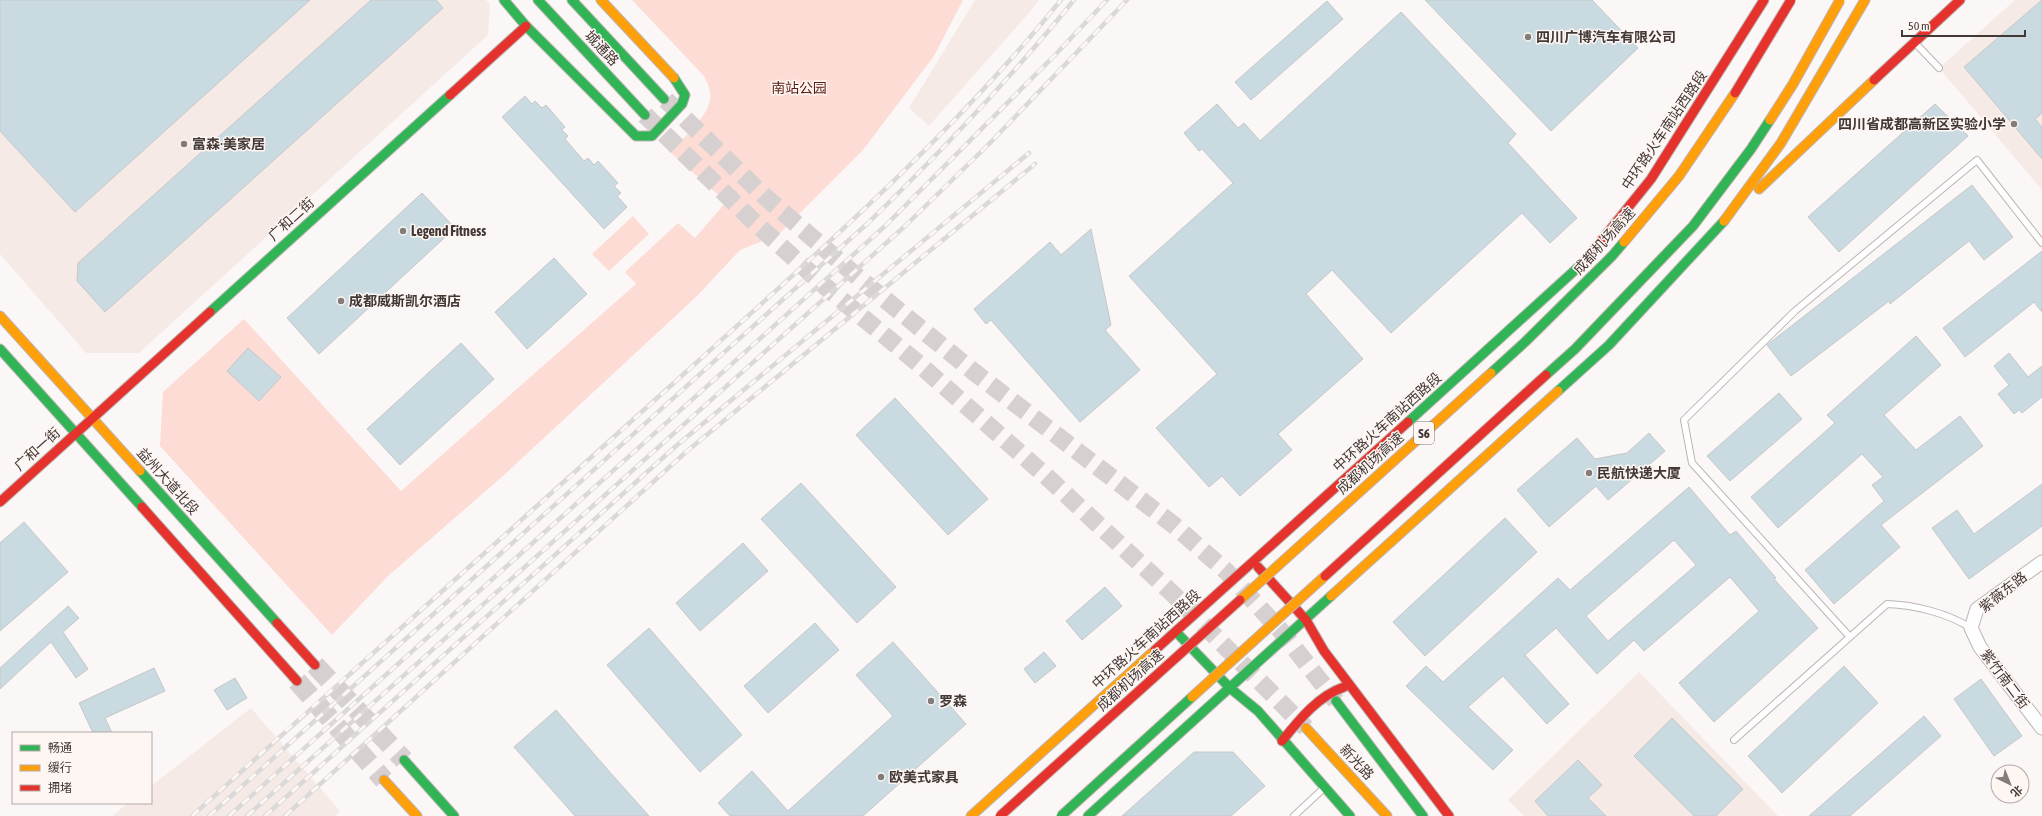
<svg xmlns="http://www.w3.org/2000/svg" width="2042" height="816" font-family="'Asap Condensed','Noto Sans SC',sans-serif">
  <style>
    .built { fill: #f6eae7 }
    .green { fill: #fcdcd4 }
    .building { fill: #cadae1; stroke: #c6c7c8; fill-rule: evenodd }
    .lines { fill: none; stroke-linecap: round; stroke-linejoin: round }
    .secondary-tunnel { stroke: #d6d1d0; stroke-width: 18; stroke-dasharray: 18 9; stroke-linecap: butt }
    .primary-tunnel { stroke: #d6d1d0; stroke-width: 20; stroke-dasharray: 20 10; stroke-linecap: butt }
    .lane-casing { stroke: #bbb6b4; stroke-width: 8 }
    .street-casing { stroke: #bbb6b4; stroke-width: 15 }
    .fast-casing { stroke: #bbb6b4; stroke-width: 11 }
    .slow-casing { stroke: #bbb6b4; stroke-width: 11 }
    .jam-casing { stroke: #bbb6b4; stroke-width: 11 }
    .lane { stroke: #fefefe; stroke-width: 6 }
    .street { stroke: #fefefe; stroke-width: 13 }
    .fast { stroke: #30b455; stroke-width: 9 }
    .slow { stroke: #ff9f0a; stroke-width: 9 }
    .jam { stroke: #e5322d; stroke-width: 9 }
    .rail-casing { stroke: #dad8d8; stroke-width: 4.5 }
    .rail { stroke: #fef6f3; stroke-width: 3; stroke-dasharray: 9; stroke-linecap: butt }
    .fast-bridge-casing { stroke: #c3b0ac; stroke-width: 11; stroke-linecap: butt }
    .slow-bridge-casing { stroke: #c3b0ac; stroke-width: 11; stroke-linecap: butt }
    .jam-bridge-casing { stroke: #c3b0ac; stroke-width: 11; stroke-linecap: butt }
    .fast-bridge { stroke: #30b455; stroke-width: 9 }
    .slow-bridge { stroke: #ff9f0a; stroke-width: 9 }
    .jam-bridge { stroke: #e5322d; stroke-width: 9 }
    .poi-dot { fill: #837c7a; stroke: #fef6f3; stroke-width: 1.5 }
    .labels { text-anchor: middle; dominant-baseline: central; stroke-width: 3; stroke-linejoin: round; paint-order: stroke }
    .shield { fill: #fef6f3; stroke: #7a726f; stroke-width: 1 }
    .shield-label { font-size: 13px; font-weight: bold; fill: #423937 }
    .poi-label { font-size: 14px; font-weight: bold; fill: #423937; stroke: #fef6f3; text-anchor: start }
    .street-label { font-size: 14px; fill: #423937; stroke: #fef6f3 }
    .park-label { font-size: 14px; fill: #5b1e11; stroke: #fef6f3 }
  </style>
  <rect width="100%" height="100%" fill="#fbf7f6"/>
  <!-- built -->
  <path class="built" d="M0 0H486L490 4 488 35 139 353H86L0 254Z
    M975 0H1039L1029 13 929 126 909 108Z
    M2015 0H2042V190L1939 68Z
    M1639 672 1778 816H1524L1508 800Z
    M251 708 340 811 335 816H112L128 803H151V786Z"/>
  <!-- green -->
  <path class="green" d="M632 0H963L934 56 863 150 778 235 740 250 697 296 504 475 388 576 332 635 160 446 163 392 244 319 401 491 636 284 625 272 678 223 695 238 726 202 670 152C683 138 715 112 710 91 709 86 706 81 704 76Z
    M633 216 649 234 609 271 592 254Z"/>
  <!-- building -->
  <path class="building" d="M0 0H310L75 212 0 131Z
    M371 0H436L443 8 105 312 77 281 78 263Z
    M1425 0H1592L1638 48 1551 131Z
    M2042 0V113L2035 119 2042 127V159L1964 67Z
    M1327 1 1343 19 1251 100 1235 82Z
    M1401 12 1516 134 1508 143 1577 218 1550 243 1522 213 1391 333 1332 270 1306 294 1363 359 1278 434 1292 450 1240 496 1222 476 1209 487 1156 428 1217 374 1129 276 1233 183 1202 149 1199 151 1184 133 1217 104 1238 128 1244 123 1260 141Z
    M525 96 532 104 535 101 542 108 546 105 565 127 562 130 568 136 565 139 584 161 588 158 594 165 598 161 618 183 614 186 621 193 617 196 627 207 604 229 502 117Z
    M1935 104 1968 136 1839 252 1808 217Z
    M1972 185 2013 237 1984 260 1969 241 1890 304 1889 301 1791 376 1767 345Z
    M422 193 455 228 319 354 287 318Z
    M1091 229 1111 325 1105 330 1140 370 1080 422 991 320 986 324 974 309 1050 242 1061 255Z
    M2042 251V312L2034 302 1965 357 1943 328Z
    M554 258 587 294 527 349 495 312Z
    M1916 336 1941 365 1884 415 1916 450 1960 416 1983 446 1881 525 1900 547 1834 604 1805 570 1884 501 1872 485 1883 477 1862 454 1778 528 1751 497 1835 423 1827 415Z
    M461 343 494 379 400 465 367 429Z
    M248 348 281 377 259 401 227 371Z
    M2009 353 2028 377 2042 366V397L2022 413 2019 410 2014 414 1998 394 2009 385 1994 366Z
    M1779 393 1802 419 1730 481 1707 456Z
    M895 398 988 499 948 535 856 435Z
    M1649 433 1665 451 1608 500 1596 486 1549 527 1517 490 1577 438 1595 459 1627 453Z
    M801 483 896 587 857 623 761 519Z
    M2042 484V526L1969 579 1932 528 1957 510 1974 534Z
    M1689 487 1730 535 1736 531 1776 578 1774 579 1818 628 1714 722 1679 683 1759 611 1730 577 1644 651 1634 640 1597 674 1556 628 1525 655 1569 704 1547 724 1503 676 1468 707 1513 750 1493 770 1406 686 1426 666 1443 682 1558 578 1570 590ZM1674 540 1696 565 1608 641 1586 616Z
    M1505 518 1537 552 1425 656 1393 622Z
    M24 522 68 572 0 631V543Z
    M743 543 768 571 700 631 676 603Z
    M1105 587 1122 606 1082 640 1066 621Z
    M68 606 79 618 63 632 88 669 76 678 51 642 0 689V668Z
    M815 623 839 650 768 713 744 686Z
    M649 628 742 735 700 772 607 665Z
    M893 642 966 724 863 816H730L718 803 752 771 788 811 893 716 856 675Z
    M1044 652 1056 666 1035 683 1024 669Z
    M1844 666 1878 703 1782 793 1748 756Z
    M154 668 165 691 105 718 112 733H93L79 703Z
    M235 678 247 698 227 710 214 690Z
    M1981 679 2022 736 1994 756 1954 699Z
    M556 710 608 770 649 816H575L514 747Z
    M1924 716 1941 736 1850 816H1809Z
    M1672 718 1743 789 1716 816H1694L1634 756Z
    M1194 752H1233L1265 786 1231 816H1122Z
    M1578 760 1602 785 1588 798 1606 816H1548L1535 801Z"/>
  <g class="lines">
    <!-- secondary-tunnel -->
    <path class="secondary-tunnel" d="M666 100 763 195 860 279 974 372 1175 526 1227 572 1281 631 1336 701
      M645 115 752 220 827 288 919 364 1046 476 1173 594 1306 728"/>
    <!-- primary-tunnel -->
    <path class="primary-tunnel" d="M315 665 404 760
      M297 681 384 780"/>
    <defs>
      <path id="lane" d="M1917 45 1939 68
        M1850 637 1692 463 1684 420 1795 311 1977 160 2042 243
        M1734 740 1887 604C1915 605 1947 613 1971 628
        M1294 816 1324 788"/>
      <path id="street" d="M2042 562 1977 609 1971 628 1980 647 2042 728"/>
      <path id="fast" d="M504 0 526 26 636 136H652L682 104 685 95 674 78
        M538 0 645 115
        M572 0 664 99
        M210 312 450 95
        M0 349 142 507
        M1558 391 1609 345 1724 221
        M1408 422 1585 261
        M140 471 277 623
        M1179 635 1230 688 1258 711 1350 816
        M1336 701 1423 816
        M404 760 454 816
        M1088 816 1331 596"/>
      <path id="slow" d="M601 0 674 78
        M1759 189 1874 80
        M1724 221 1781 143 1865 0
        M0 316 140 471
        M1331 596 1558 391
        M1306 728 1387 816
        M384 780 417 816
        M971 816 1155 650"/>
      <path id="jam" d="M1874 80 1960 0
        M450 95 526 26
        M1585 261 1651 179 1764 0
        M0 502 210 312
        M142 507 297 681
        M1258 567 1306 620 1324 651 1449 816
        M277 623 315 665
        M1155 650 1408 422
        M1282 741C1299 720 1318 696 1344 687"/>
    </defs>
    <!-- lane casing -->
    <use href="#lane" class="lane-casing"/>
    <!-- street casing -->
    <use href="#street" class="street-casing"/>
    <!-- fast casing -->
    <use href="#fast" class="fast-casing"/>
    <!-- slow casing -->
    <use href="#slow" class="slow-casing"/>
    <!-- jam casing -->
    <use href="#jam" class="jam-casing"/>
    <!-- lane -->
    <use href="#lane" class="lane"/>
    <!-- street -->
    <use href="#street" class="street"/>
    <!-- fast -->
    <use href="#fast" class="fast"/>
    <!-- slow -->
    <use href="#slow" class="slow"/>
    <!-- jam -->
    <use href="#jam" class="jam"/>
    <defs>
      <path id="rail" d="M192 816C359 664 529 515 696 363 823 248 953 134 1061 0
        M209 816 868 223C941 152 1010 79 1074 0
        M229 816 884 227 1055 55 1107 0
        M247 816 904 227 989 144 1127 0
        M265 816 676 446 1029 153
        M285 816 686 452 1035 164"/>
    </defs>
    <!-- rail casing -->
    <use href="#rail" class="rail-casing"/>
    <!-- rail -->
    <use href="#rail" class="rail"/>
    <defs>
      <path id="fast-bridge" d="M1491 373 1525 342 1612 256 1624 242
        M1546 375 1575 349 1693 226 1751 149 1770 120
        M1061 816 1192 697"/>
      <path id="slow-bridge" d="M1770 120 1793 84 1840 0
        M1624 242 1679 176 1735 93
        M1240 600 1491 373
        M1192 697 1325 576"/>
      <path id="jam-bridge" d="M1735 93 1791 0
        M1325 576 1546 375
        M1000 816 1240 600"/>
    </defs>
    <!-- fast-bridge casing -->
    <use href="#fast-bridge" class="fast-bridge-casing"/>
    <!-- slow-bridge casing -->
    <use href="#slow-bridge" class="slow-bridge-casing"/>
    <!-- jam-bridge casing -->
    <use href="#jam-bridge" class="jam-bridge-casing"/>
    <!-- fast-bridge -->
    <use href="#fast-bridge" class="fast-bridge"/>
    <!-- slow-bridge -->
    <use href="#slow-bridge" class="slow-bridge"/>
    <!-- jam-bridge -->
    <use href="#jam-bridge" class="jam-bridge"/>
  </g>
  <!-- markers -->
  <g class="poi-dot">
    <circle cx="1528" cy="37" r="4"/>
    <circle cx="2014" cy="124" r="4"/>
    <circle cx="184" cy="144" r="4"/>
    <circle cx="403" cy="231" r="4"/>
    <circle cx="341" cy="301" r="4"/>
    <circle cx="1589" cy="473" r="4"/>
    <circle cx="931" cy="701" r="4"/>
    <circle cx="881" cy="777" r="4"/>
  </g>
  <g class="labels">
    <!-- shield labels -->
    <rect class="shield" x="1414" y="422" width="20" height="22" rx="3"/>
    <g class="shield-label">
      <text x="1424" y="433">S6</text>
    </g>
    <!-- poi labels -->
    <g class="poi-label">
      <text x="1536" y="37">四川广博汽车有限公司</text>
      <text x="2006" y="124" text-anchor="end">四川省成都高新区实验小学</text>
      <text x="192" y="144">富森·美家居</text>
      <text x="411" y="231">Legend Fitness</text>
      <text x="349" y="301">成都威斯凯尔酒店</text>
      <text x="1597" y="473">民航快递大厦</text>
      <text x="939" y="701">罗森</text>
      <text x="889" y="777">欧美式家具</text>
    </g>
    <!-- street labels -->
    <g class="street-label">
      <text transform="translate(602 48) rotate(47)">城通路</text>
      <text transform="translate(1664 130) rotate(-56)">中环路火车南站西路段</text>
      <text transform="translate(291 219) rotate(-42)">广和二街</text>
      <text transform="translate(1604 241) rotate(-48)">成都机场高速</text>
      <text transform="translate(1387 422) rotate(-42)">中环路火车南站西路段</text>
      <text transform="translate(37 449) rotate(-42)">广和一街</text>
      <text transform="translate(1370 463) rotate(-42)">成都机场高速</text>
      <text transform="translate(168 481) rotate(48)">益州大道北段</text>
      <text transform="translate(2003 592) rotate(-38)">紫薇东路</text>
      <text transform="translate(1146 639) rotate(-42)">中环路火车南站西路段</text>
      <text transform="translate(2005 679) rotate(53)">紫竹南二街</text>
      <text transform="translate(1130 680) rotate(-42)">成都机场高速</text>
      <text transform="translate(1357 762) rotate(47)">新光路</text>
    </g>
    <!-- park labels -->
    <g class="park-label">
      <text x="799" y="88">南站公园</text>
    </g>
  </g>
  <!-- legend -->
  <rect x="12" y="732" width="140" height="72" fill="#fef6f3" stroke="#b3aaa8"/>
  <rect x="20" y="745" width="20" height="6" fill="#30b455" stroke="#b3aaa8"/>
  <text x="48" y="752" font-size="12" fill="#423937">畅通</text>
  <rect x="20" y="765" width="20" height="6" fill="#ff9f0a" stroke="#b3aaa8"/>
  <text x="48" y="772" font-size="12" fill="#423937">缓行</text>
  <rect x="20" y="785" width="20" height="6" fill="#e5322d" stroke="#b3aaa8"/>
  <text x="48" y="792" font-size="12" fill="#423937">拥堵</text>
  <!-- north arrow -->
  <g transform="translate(2010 784) rotate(137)"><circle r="19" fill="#fef6f3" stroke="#b3aaa8"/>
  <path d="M0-3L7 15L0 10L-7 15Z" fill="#837c7a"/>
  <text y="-6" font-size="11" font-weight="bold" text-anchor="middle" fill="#423937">北</text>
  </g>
  <!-- scale -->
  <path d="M1902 30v6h123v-6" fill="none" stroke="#423937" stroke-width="2"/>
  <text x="1908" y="30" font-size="12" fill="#423937" stroke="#fef6f3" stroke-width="3" paint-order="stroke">50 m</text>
</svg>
